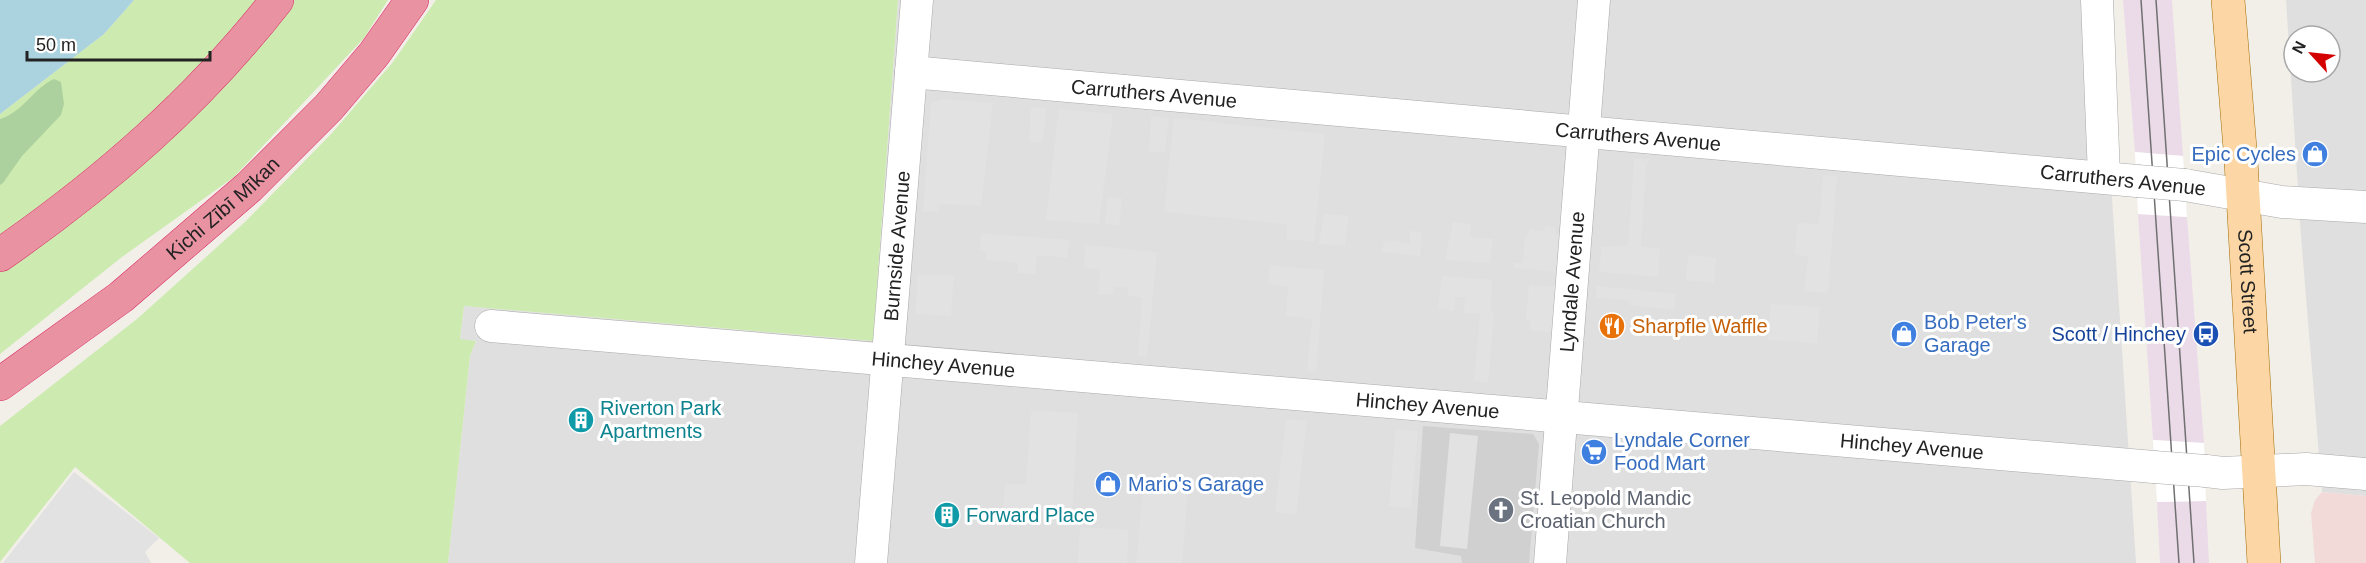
<svg xmlns="http://www.w3.org/2000/svg" width="2366" height="563" font-family="Arial,sans-serif">
  <style>
    .residential { fill: #e0dfdf; fill-rule: evenodd }
    .commercial { fill: #f2dad9 }
    .industrial { fill: #ebdbe8 }
    .religious { fill: #d0d0d0 }
    .grass { fill: #cdebb0 }
    .forest { fill: #add19e }
    .parking { fill: #e2e2e2 }
    .water { fill: #aad3df }
    .pier { fill: #fff }
    .lines { fill: none; stroke-linecap: round; stroke-linejoin: round }
    .minor-casing { stroke: #a9a9a9; stroke-width: 33 }
    .major-casing { stroke: #a06b00; stroke-width: 34 }
    .highway-casing { stroke: #dc2a67; stroke-width: 34 }
    .minor { stroke: #fff; stroke-width: 32 }
    .major { stroke: #fcd6a4; stroke-width: 33 }
    .highway { stroke: #e892a2; stroke-width: 33 }
    .tram { stroke: #707070; stroke-width: 1.5 }
    .minor-bridge-casing { stroke: #a9a9a9; stroke-width: 33; stroke-linecap: butt }
    .minor-bridge { stroke: #fff; stroke-width: 32 }
    .labels { text-anchor: middle; dominant-baseline: central; stroke-width: 6; stroke-linejoin: round; paint-order: stroke }
    .street-label { font-size: 20px; fill: #222; stroke: #fff }
    .shop-label { font-size: 20px; fill: #366cbe; stroke: #fff; text-anchor: start }
    .food-label { font-size: 20px; fill: #c56008; stroke: #fff; text-anchor: start }
    .transit-label { font-size: 20px; fill: #164399; stroke: #fff; text-anchor: end }
    .culture-label { font-size: 20px; fill: #0d838f; stroke: #fff; text-anchor: start }
    .worship-label { font-size: 20px; fill: #5b616d; stroke: #fff; text-anchor: start }
  </style>
  <rect width="100%" height="100%" fill="#f2efe9"/>
  <!-- residential -->
  <path class="residential" d="M898 0H2099L2136 563H448L470 356 476 341 460 340 464 306 873 341Z
    M2286 0H2366V496L2322 492 2301 236ZM2294 36H2330V72H2294Z"/>
  <!-- commercial -->
  <path class="commercial" d="M2322 492 2366 496V563H2315L2311 513 2315 500Z"/>
  <!-- industrial -->
  <path class="industrial" d="M2123 0H2172L2183 156 2135 152Z
    M2138 214 2187 217 2204 443 2153 440Z
    M2206 501 2209 563H2160L2157 502Z"/>
  <!-- religious -->
  <path class="religious" d="M1423 426 1533 434 1539 444 1529 563H1462L1461 556 1415 548Z"/>
  <!-- grass -->
  <path class="grass" d="M134 0H388L364 38 234 177 122 257 0 354V114L104 34Z
    M436 0H898L873 341 464 306 460 339 476 341 470 356 448 563H190L75 467 0 562V426L137 319 246 221 332 133 393 62Z"/>
  <!-- forest -->
  <path class="forest" d="M54 79 61 82 64 104 61 115 22 156 3 183 0 185V119C23 112 34 88 54 79Z"/>
  <!-- parking -->
  <path class="parking" d="M943 99 993 103 981 206 940 204 939 211 923 212 931 103Z
    M1031 107 1047 108 1042 143 1029 141Z
    M1059 109 1113 114 1099 224 1046 220Z
    M1151 116 1169 118 1165 153 1149 151Z
    M1174 118 1325 134 1314 242 1286 239 1287 224 1164 212Z
    M1632 158 1650 159 1646 168 1641 246 1660 249 1658 277 1599 272 1602 247 1628 245 1634 164Z
    M1823 175 1837 176 1828 293 1804 291 1808 256 1795 255 1797 223 1819 224Z
    M1108 197 1122 198 1119 226 1105 224Z
    M1324 214 1349 216 1345 246 1319 244Z
    M1453 222 1471 224 1470 237 1493 239 1490 263 1445 260Z
    M1545 227H1555L1556 234 1562 235 1559 272 1514 268V263H1523L1525 235 1528 236 1530 229 1545 231Z
    M1410 231 1422 232 1420 256 1382 252 1384 240 1410 243Z
    M981 233 1070 240 1067 258 1037 255 1035 274 1018 273V263L986 260V251H980Z
    M1085 245 1157 252 1147 357 1138 356 1142 298 1128 295 1127 287 1114 286 1113 294H1098L1100 269 1084 268Z
    M1688 255 1716 258 1714 283 1686 280Z
    M1270 265 1324 270 1316 373 1307 371 1312 319 1286 316 1288 287 1268 284Z
    M918 274 954 275 951 316 915 314Z
    M1442 276 1492 280 1491 311 1494 314 1488 383 1474 381 1480 314 1464 313 1465 297H1455L1454 311 1438 309Z
    M1529 285 1557 287 1554 333 1530 330V321H1526Z
    M1596 286 1676 294 1674 310 1629 305 1628 300 1596 298Z
    M1771 304 1820 307 1817 343 1767 340Z
    M1031 410 1078 413 1072 514 1003 510 1005 484H1026Z
    M1286 419 1307 421 1296 515 1275 512Z
    M1396 429 1418 431 1411 508 1389 506Z
    M1450 433 1478 436 1467 549 1440 546Z
    M74 472 159 538 145 552 151 563H3Z
    M1143 487 1188 490 1182 563H1136Z
    M1080 527 1129 530 1127 563H1078Z"/>
  <!-- water -->
  <path class="water" d="M0 0H134L104 34 0 114Z"/>
  <!-- pier -->
  <path class="pier" d="M2135 152 2183 156 2187 217 2138 214Z
    M2153 440 2204 443 2206 501 2157 502Z"/>
  <g class="lines">
    <defs>
      <g id="minor">
        <path d="M2097 0 2104 176"/>
        <path id="s1" d="M911 72 2137 181"/>
        <path d="M2185 185 2282 202 2366 207"/>
        <path id="s2" d="M491 326 2154 467"/>
        <path d="M2206 471 2223 473 2306 469 2366 474"/>
        <path id="s3" d="M871 563 917 0"/>
        <path id="s4" d="M1550 563 1594 0"/>
      </g>
      <g id="major">
        <path id="s5" d="M2228 0 2241 161 2264 563"/>
      </g>
      <g id="highway">
        <path d="M0 255C105 182 198 101 277 0"/>
        <path id="s6" d="M0 384 121 297 249 187 329 107 374 54 412 0"/>
      </g>
    </defs>
    <!-- minor casing -->
    <use href="#minor" class="minor-casing"/>
    <!-- major casing -->
    <use href="#major" class="major-casing"/>
    <!-- highway casing -->
    <use href="#highway" class="highway-casing"/>
    <!-- minor -->
    <use href="#minor" class="minor"/>
    <!-- major -->
    <use href="#major" class="major"/>
    <!-- highway -->
    <use href="#highway" class="highway"/>
    <!-- tram -->
    <path class="tram" d="M2141 0 2179 563
      M2156 0 2194 563"/>
    <defs>
      <path id="minor-bridge" d="M2137 181 2185 185
        M2154 467 2206 471"/>
    </defs>
    <!-- minor-bridge casing -->
    <use href="#minor-bridge" class="minor-bridge-casing"/>
    <!-- minor-bridge -->
    <use href="#minor-bridge" class="minor-bridge"/>
  </g>
  <!-- icons -->
  <defs>
    <symbol id="shop-disc" viewBox="-11 -11 22 22"><circle r="9.5" fill="#3f7fe0" stroke="#fff"/><path d="M-5-2.5h2.3a2.7 3.5 0 0 1 5.4 0H5L5.5 6h-11ZM-1.5-2.5h3a1.5 2.3 0 0 0-3 0Z" fill="#fff"/></symbol>
    <symbol id="restaurant-disc" viewBox="-11 -11 22 22"><circle r="9.5" fill="#e8710a" stroke="#fff"/><path d="M-5-6h1v4h1v-4h1v4h1v-4h1v5L-1.5 .5V6h-2V.5L-5-1ZM5-6V6H3V1.5H1.5Q1.5-4 5-6Z" fill="#fff"/></symbol>
    <symbol id="bus-disc" viewBox="-11 -11 22 22"><circle r="9.5" fill="#1a4fb4" stroke="#fff"/><path d="M-5-6H5V4H4V6H2V4H-2V6H-4V4H-5ZM-3.5-4V0h7V-4ZM-3.5 1.2v1.5H-2V1.2ZM2 1.2v1.5H3.5V1.2Z" fill="#fff"/></symbol>
    <symbol id="building-disc" viewBox="-11 -11 22 22"><circle r="9.5" fill="#0f9aa8" stroke="#fff"/><path d="M-4-6H4V6H1V3H-1V6H-4ZM-2.5-4.3h1.7v1.8h-1.7ZM.8-4.3h1.7v1.8H.8ZM-2.5-1h1.7V.8h-1.7ZM.8-1h1.7V.8H.8Z" fill="#fff"/></symbol>
    <symbol id="supermarket-disc" viewBox="-11 -11 22 22"><circle r="9.5" fill="#3f7fe0" stroke="#fff"/><path d="M-6-5.5h2.5l.6 2H6L4.5 2H-2.5L-4.4-4H-6ZM-1.5 3.2a1.3 1.3 0 1 0 .1 0ZM3 3.2a1.3 1.3 0 1 0 .1 0Z" fill="#fff"/></symbol>
    <symbol id="church-disc" viewBox="-11 -11 22 22"><circle r="9.5" fill="#6b7280" stroke="#fff"/><path d="M-1.2-6h2.4v3.5h3.3v2.4h-3.3V6h-2.4V-.1h-3.3v-2.4h3.3Z" fill="#fff"/></symbol>
  </defs>
  <g fill-rule="evenodd">
    <use href="#shop-disc" x="2300" y="139" width="30" height="30"/>
    <use href="#restaurant-disc" x="1597" y="311" width="30" height="30"/>
    <use href="#shop-disc" x="1889" y="319" width="30" height="30"/>
    <use href="#bus-disc" x="2191" y="319" width="30" height="30"/>
    <use href="#building-disc" x="566" y="405" width="30" height="30"/>
    <use href="#supermarket-disc" x="1579" y="437" width="30" height="30"/>
    <use href="#shop-disc" x="1093" y="469" width="30" height="30"/>
    <use href="#church-disc" x="1486" y="495" width="30" height="30"/>
    <use href="#building-disc" x="932" y="500" width="30" height="30"/>
  </g>
  <g class="labels">
    <!-- street labels -->
    <g class="street-label">
      <text stroke="none"><textPath href="#s1" startOffset="244">Carruthers Avenue</textPath></text>
      <text stroke="none"><textPath href="#s1" startOffset="730">Carruthers Avenue</textPath></text>
      <text transform="translate(2123 180) rotate(6)">Carruthers Avenue</text>
      <text stroke="none"><textPath href="#s6" startOffset="284">Kichi Zībī Mīkan</textPath></text>
      <text stroke="none"><textPath href="#s3" startOffset="318">Burnside Avenue</textPath></text>
      <text stroke="none"><textPath href="#s5" startOffset="282">Scott Street</textPath></text>
      <text stroke="none"><textPath href="#s4" startOffset="282">Lyndale Avenue</textPath></text>
      <text stroke="none"><textPath href="#s2" startOffset="454">Hinchey Avenue</textPath></text>
      <text stroke="none"><textPath href="#s2" startOffset="940">Hinchey Avenue</textPath></text>
      <text stroke="none"><textPath href="#s2" startOffset="1426">Hinchey Avenue</textPath></text>
    </g>
    <!-- shop labels -->
    <g class="shop-label">
      <text x="2296" y="154" text-anchor="end">Epic Cycles</text>
      <text x="1924" y="322">Bob Peter's<tspan x="1924" dy="23">Garage</tspan></text>
      <text x="1614" y="440">Lyndale Corner<tspan x="1614" dy="23">Food Mart</tspan></text>
      <text x="1128" y="484">Mario's Garage</text>
    </g>
    <!-- food labels -->
    <g class="food-label">
      <text x="1632" y="326">Sharpfle Waffle</text>
    </g>
    <!-- transit labels -->
    <g class="transit-label">
      <text x="2186" y="334">Scott / Hinchey</text>
    </g>
    <!-- culture labels -->
    <g class="culture-label">
      <text x="600" y="408">Riverton Park<tspan x="600" dy="23">Apartments</tspan></text>
      <text x="966" y="515">Forward Place</text>
    </g>
    <!-- worship labels -->
    <g class="worship-label">
      <text x="1520" y="498">St. Leopold Mandic<tspan x="1520" dy="23">Croatian Church</tspan></text>
    </g>
  </g>
  <!-- north arrow -->
  <g transform="translate(2312 54) rotate(297)"><circle r="28" fill="#ffffff" stroke="#a7a7a7" stroke-width="1.5"/>
  <path d="M0-4.5L10 22L0 15L-10 22Z" fill="#d40000"/>
  <text y="-9" font-size="16" font-weight="bold" text-anchor="middle" fill="#222222">N</text>
  </g>
  <!-- scale -->
  <path d="M27 51v9h183v-9" fill="none" stroke="#222222" stroke-width="3"/>
  <text x="36" y="51" font-size="18" fill="#222222" stroke="#ffffff" stroke-width="4.5" paint-order="stroke">50 m</text>
</svg>
